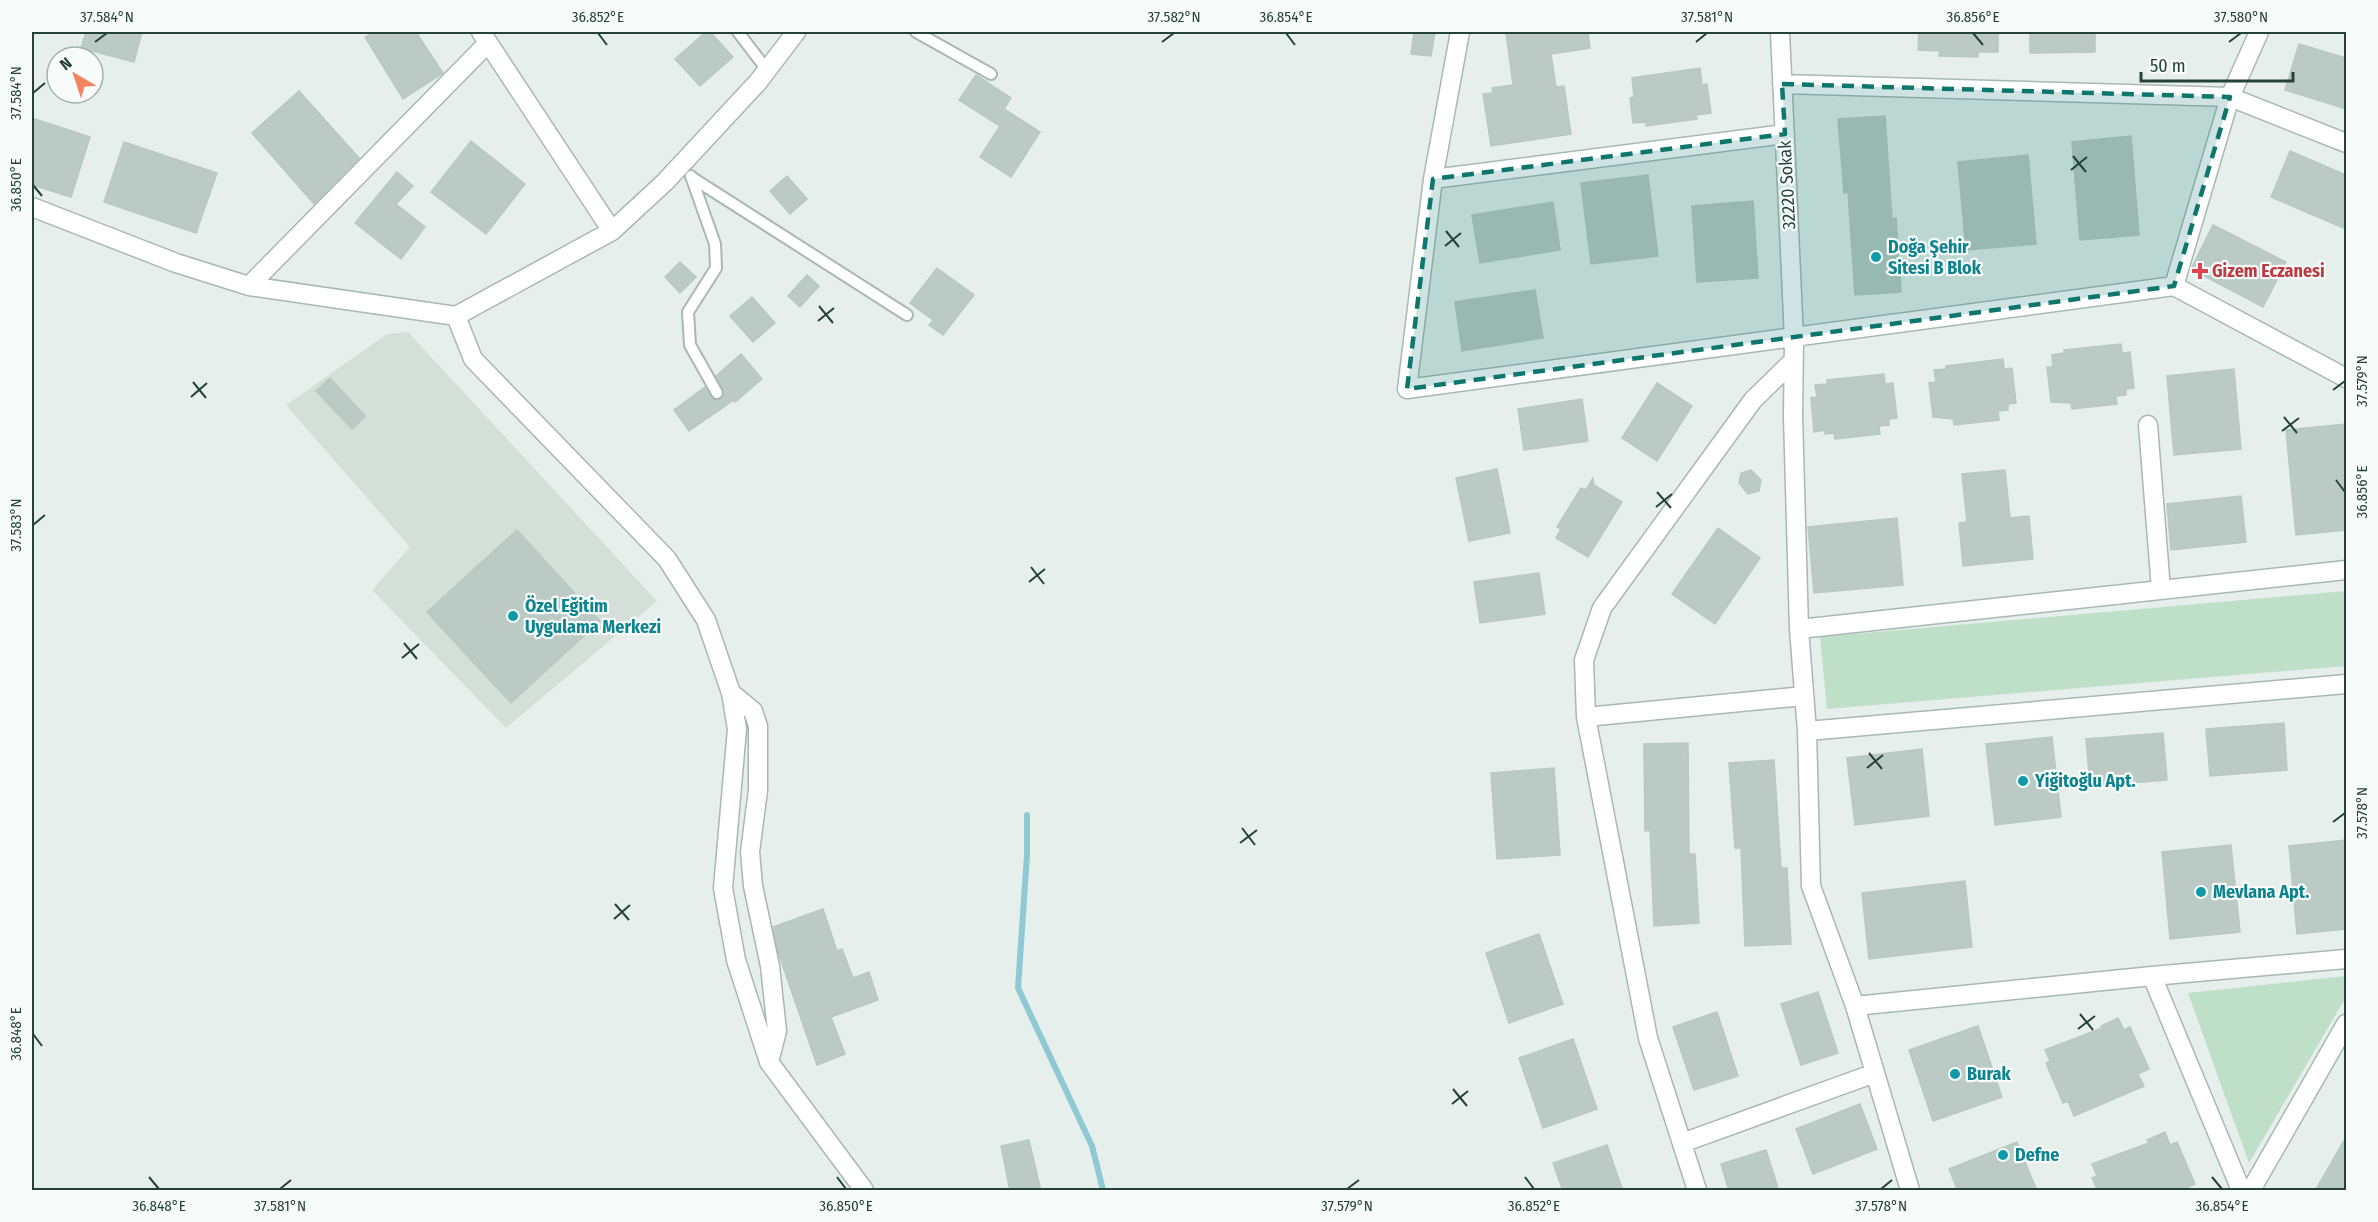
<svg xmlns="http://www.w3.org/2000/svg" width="2378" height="1222" font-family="'Fira Sans Condensed',sans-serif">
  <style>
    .built { fill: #d4dfda }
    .green { fill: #bfe0c8 }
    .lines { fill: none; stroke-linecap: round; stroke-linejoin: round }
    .stream { stroke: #8ec9d4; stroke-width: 6 }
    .building { fill: #bbcac4; stroke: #b8c9c2; stroke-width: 1.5 }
    .lane-casing { stroke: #a8b8b2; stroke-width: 14 }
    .street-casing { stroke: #a8b8b2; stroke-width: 21 }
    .lane { stroke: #fff; stroke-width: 10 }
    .street { stroke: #fff; stroke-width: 18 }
    .marked { fill: #0f766e; fill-opacity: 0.2; stroke: #0f766e; stroke-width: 4.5; stroke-dasharray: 12 8; stroke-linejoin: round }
    .ticks { fill: none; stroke: #24423a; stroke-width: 2 }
    .culture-dot { fill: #0f9aa8; stroke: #f7fbf9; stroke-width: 2 }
    .health-dot { fill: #e0444e; stroke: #f7fbf9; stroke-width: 2 }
    .labels { text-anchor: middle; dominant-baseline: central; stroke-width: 4.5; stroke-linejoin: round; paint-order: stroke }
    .street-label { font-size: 18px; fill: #24423a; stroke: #f7fbf9 }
    .culture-label { font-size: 18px; font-weight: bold; fill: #0d838f; stroke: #f7fbf9; text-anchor: start }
    .health-label { font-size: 18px; font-weight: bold; fill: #be3a42; stroke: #f7fbf9; text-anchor: start }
    .neatline { fill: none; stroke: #24423a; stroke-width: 2 }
    .ticks-label { font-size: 15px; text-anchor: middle; fill: #24423a }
  </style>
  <rect width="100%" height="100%" fill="#e6efeb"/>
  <!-- built -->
  <path class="built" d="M408 332 657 601 506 728 372 590 410 547 286 405 387 334Z"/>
  <!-- green -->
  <path class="green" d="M2346 591V666L1827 709 1820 637Z
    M2346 976V997L2249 1163 2188 993Z"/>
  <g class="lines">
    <!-- stream -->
    <path class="stream" d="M1027 815V855L1018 988 1092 1146 1103 1190"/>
  </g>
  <!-- building -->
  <path class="building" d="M86 32H142L134 62 81 48Z
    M374 32H416L443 73 403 99 365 37Z
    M706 32H710L733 57 700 86 675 59Z
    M1414 32H1435L1431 56 1411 54Z
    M1506 32H1588L1590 48 1551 54 1556 87 1564 86 1571 134 1491 146 1483 94 1493 93 1492 88 1513 85Z
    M1919 32H1998V52H1978V57L1939 56 1940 51 1918 50Z
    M2030 32H2095V52L2030 53Z
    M2299 44 2346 58V109L2285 90Z
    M1700 68 1702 85 1707 84 1711 113 1696 115 1697 119 1646 126V122L1633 123 1630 98 1634 97 1632 78Z
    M976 75 1011 98 1004 109 1040 132 1011 177 980 157 1000 126 959 100Z
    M299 91 359 158 314 204 252 133Z
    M1885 116 1892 219 1896 218 1901 292 1855 295 1848 192 1844 193 1838 119Z
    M32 118 90 137 71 197 32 185Z
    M2131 136 2139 235 2080 240 2072 142Z
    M471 141 525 184 486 234 431 192Z
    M124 142 217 173 196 233 104 202Z
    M2290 151 2346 175V229L2271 197Z
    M2028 155 2036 244 1966 250 1958 162Z
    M397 172 413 186 396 204 425 227 401 259 355 223Z
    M1648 175 1658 256 1591 264 1581 183Z
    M787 176 807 199 790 214 770 191Z
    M1753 201 1758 278 1697 282 1692 206Z
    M1553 202 1560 250 1480 263 1472 215Z
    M2213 225 2286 262 2263 307 2191 269Z
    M680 262 696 277 680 293 665 277Z
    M937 268 974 295 943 335 929 325 933 320 910 303Z
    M807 275 819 286 800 307 788 296Z
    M1535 290 1543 338 1462 351 1455 302Z
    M752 297 775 323 753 342 730 316Z
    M2121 344 2122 353 2130 352 2134 388 2126 389V395L2116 396 2117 404 2072 409 2071 403 2051 402 2047 367H2053L2052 355 2064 353V350Z
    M741 354 762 379 735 402 734 400 689 431 674 410 705 387 713 399H721L724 393 716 376Z
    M2003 359 2004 369 2012 368 2016 403 2008 404V410L1998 411 1999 420 1954 425 1953 419 1933 417 1929 383 1936 382 1934 370 1946 369V366Z
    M2234 369 2241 449 2174 455 2167 376Z
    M1884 374 1885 384 1893 383 1897 418 1889 419V425L1879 426 1880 434 1835 439 1834 433 1825 434 1824 430 1814 432 1811 398 1817 397 1815 385 1827 384V380Z
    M330 378 365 416 352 429 316 391Z
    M1657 383 1692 406 1657 461 1622 438Z
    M1582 399 1588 441 1524 450 1518 409Z
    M2346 424V530L2296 535 2286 430Z
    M1497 469 1510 533 1469 541 1456 478Z
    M1751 470 1761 480 1759 491 1748 494 1739 483 1741 473Z
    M2005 470 2010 518 2029 516 2033 559 1963 566 1959 523 1967 522 1962 474Z
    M1593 478 1594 485 1622 502 1588 557 1556 538 1561 529 1557 527 1581 488 1586 490Z
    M2241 496 2246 542 2171 550 2167 504Z
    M1897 518 1903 585 1814 593 1808 527Z
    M1718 528 1760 558 1715 624 1672 594Z
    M517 530 600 621 511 703 427 612Z
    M1539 573 1545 614 1480 623 1474 582Z
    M2284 723 2287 770 2210 776 2206 729Z
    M2163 733 2167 780 2090 786 2086 739Z
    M2052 737 2061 817 1995 825 1986 744Z
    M1688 743 1689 854H1695L1699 923 1654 926 1650 830 1645 831 1644 744Z
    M1922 749 1929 816 1855 825 1847 758Z
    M1774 760 1781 868H1787L1791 944 1745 946 1741 848H1735L1729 763Z
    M1554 768 1560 855 1497 859 1491 773Z
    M2346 840V929L2297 934 2289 846Z
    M2231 845 2240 932 2170 939 2162 852Z
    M1965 881 1972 947 1869 959 1862 893Z
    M823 909 837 951 842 949 853 978 869 972 878 1000 831 1017 845 1054 817 1065 778 952 773 927Z
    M1539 934 1563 1004 1509 1023 1486 953Z
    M1818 992 1838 1053 1801 1065 1781 1004Z
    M1717 1012 1738 1076 1694 1090 1673 1027Z
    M2118 1018 2124 1030 2130 1027 2149 1069 2138 1074 2144 1086 2074 1116 2068 1101 2063 1103 2046 1063 2050 1061 2045 1050 2102 1028 2101 1026Z
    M1978 1026 2002 1097 1933 1121 1909 1050Z
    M1573 1039 1597 1109 1543 1128 1519 1058Z
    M1860 1104 1877 1149 1813 1174 1796 1129Z
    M2165 1132 2170 1145 2177 1142 2195 1184 2179 1191H2098L2092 1178 2097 1176 2092 1164 2149 1143 2147 1140Z
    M2346 1137V1191H2315Z
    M1029 1140 1041 1191H1010L1001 1146Z
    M2017 1142 2037 1191H1958L1949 1169Z
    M1607 1145 1623 1191H1563L1553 1163Z
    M1766 1150 1779 1191H1729L1721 1164Z"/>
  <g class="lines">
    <defs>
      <path id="lane" d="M738 32 767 70
        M916 32 991 74
        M691 176 715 244 716 268 688 312 690 345 717 393
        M691 177 907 315"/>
      <path id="street" d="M481 32 612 231
        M1460 32 1433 179 1407 389 2174 286 2346 378
        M1780 32 1794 339 1793 416 1799 629 1807 731 1811 886 1855 1006 1910 1190
        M1782 84 2230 97 2346 143
        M1433 179 1785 134
        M32 207 176 263 249 286 456 316 612 231 665 182 758 82 796 32
        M249 286 488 43
        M2174 286 2230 97 2259 32
        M456 316 473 359 667 559 706 620 731 693 737 729 723 888 736 960 769 1062 864 1190
        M2148 425 2161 590
        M1799 629 2346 570
        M731 693 753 711 758 726V790L750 852 753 886 770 966 777 1031 769 1062
        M1586 717 1804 696
        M1807 731 2346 684
        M2152 976 2241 1190
        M1855 1006 2152 976 2346 959
        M1682 1143 1875 1073
        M1697 1190 1648 1038 1586 717 1584 660 1602 608 1753 400 1794 360
        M2251 1190 2346 1024"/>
    </defs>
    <!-- lane casing -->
    <use href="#lane" class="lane-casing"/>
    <!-- street casing -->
    <use href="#street" class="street-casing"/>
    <!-- lane -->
    <use href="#lane" class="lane"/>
    <!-- street -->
    <use href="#street" class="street"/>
  </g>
  <!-- marked area -->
  <path class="marked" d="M1782 84 2230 97 2174 286 1407 389 1433 179 1785 134Z"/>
  <!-- ticks -->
  <path class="ticks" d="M598 33 607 45M1286 33 1295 45M1973 33 1983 45M95 42 107 33M1162 42 1174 33M1696 42 1707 33M2229 42 2241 33M33 93 45 83M2073 156 2086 172M2071 170 2087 157M33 185 42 196M1446 231 1459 247M1445 246 1461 233M819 306 833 323M818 321 834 308M193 382 206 398M2333 390 2345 381M191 397 207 383M2284 417 2297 433M2282 431 2299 418M2336 480 2345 492M1657 492 1671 508M1656 507 1672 494M33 525 45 515M1031 567 1044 584M1029 582 1045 569M404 643 417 659M402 658 419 644M1869 753 1882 769M1867 768 1883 755M2333 822 2345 813M1242 828 1255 845M1240 843 1257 830M615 904 629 920M614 919 630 905M2080 1014 2093 1030M2078 1029 2095 1016M33 1034 42 1046M1453 1089 1467 1106M1452 1104 1468 1091M149 1177 159 1189M837 1177 846 1189M1525 1177 1534 1189M2212 1177 2222 1189M280 1189 291 1180M1347 1189 1359 1180M1881 1189 1892 1180"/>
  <!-- markers -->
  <g class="culture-dot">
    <circle cx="1876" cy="257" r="6"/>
    <circle cx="513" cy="616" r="6"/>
    <circle cx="2023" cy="781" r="6"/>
    <circle cx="2201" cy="892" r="6"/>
    <circle cx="1955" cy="1074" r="6"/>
    <circle cx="2003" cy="1155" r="6"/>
  </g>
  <path class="health-dot" d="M2197 262h6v6h6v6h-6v6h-6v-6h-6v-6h6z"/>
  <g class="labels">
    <!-- street labels -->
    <g class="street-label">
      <text transform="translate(1787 185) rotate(-93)">32220 Sokak</text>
    </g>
    <!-- culture labels -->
    <g class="culture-label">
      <text x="1888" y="247">Doğa Şehir<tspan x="1888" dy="21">Sitesi B Blok</tspan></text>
      <text x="525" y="606">Özel Eğitim<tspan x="525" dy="21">Uygulama Merkezi</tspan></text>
      <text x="2035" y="781">Yiğitoğlu Apt.</text>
      <text x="2213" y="892">Mevlana Apt.</text>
      <text x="1967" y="1074">Burak</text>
      <text x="2015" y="1155">Defne</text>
    </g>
    <!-- health labels -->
    <g class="health-label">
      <text x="2212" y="271">Gizem Eczanesi</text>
    </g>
  </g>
  <!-- border -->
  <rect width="2378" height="1222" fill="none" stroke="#f7fbf9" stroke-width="66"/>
  <!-- north arrow -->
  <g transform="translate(75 75) rotate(321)"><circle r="28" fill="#f7fbf9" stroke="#a3b1ad" stroke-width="1.5"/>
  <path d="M0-4.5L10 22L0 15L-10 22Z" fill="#f4845f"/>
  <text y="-9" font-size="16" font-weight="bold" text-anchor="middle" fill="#24423a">N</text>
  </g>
  <!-- scale -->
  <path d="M2141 72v9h152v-9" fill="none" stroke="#24423a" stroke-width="3"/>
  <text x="2150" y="72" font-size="18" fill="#24423a" stroke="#f7fbf9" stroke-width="4.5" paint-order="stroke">50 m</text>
  <rect x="33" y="33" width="2312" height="1156" class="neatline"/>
  <g class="ticks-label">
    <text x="107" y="22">37.584°N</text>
    <text x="598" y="22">36.852°E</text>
    <text x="1174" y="22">37.582°N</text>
    <text x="1286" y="22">36.854°E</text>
    <text x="1707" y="22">37.581°N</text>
    <text x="1973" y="22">36.856°E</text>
    <text x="2241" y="22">37.580°N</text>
    <text transform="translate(16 93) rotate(-90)" y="5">37.584°N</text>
    <text transform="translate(16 185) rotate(-90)" y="5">36.850°E</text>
    <text transform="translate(2362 381) rotate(-90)" y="5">37.579°N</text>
    <text transform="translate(2362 492) rotate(-90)" y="5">36.856°E</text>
    <text transform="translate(16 525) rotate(-90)" y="5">37.583°N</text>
    <text transform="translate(2362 813) rotate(-90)" y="5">37.578°N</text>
    <text transform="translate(16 1034) rotate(-90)" y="5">36.848°E</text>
    <text x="159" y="1211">36.848°E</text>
    <text x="280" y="1211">37.581°N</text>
    <text x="846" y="1211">36.850°E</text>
    <text x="1347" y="1211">37.579°N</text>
    <text x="1534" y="1211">36.852°E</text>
    <text x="1881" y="1211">37.578°N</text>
    <text x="2222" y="1211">36.854°E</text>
  </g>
</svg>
